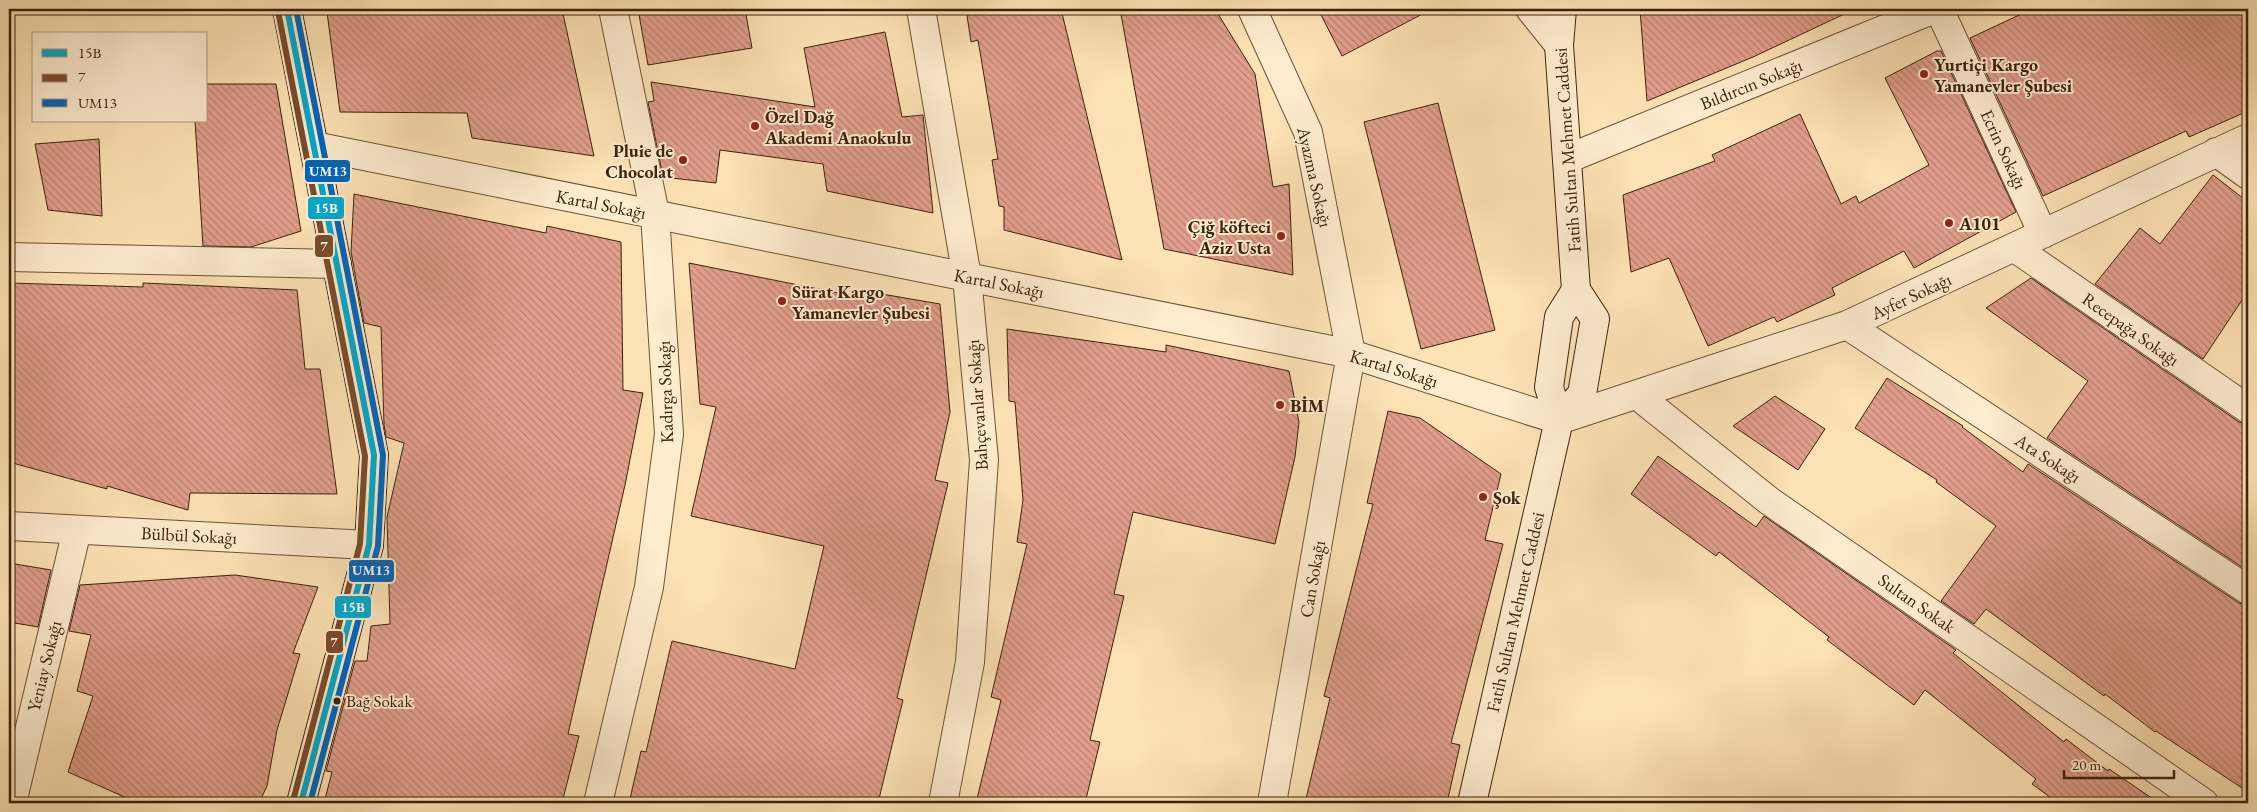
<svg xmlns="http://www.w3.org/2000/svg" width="2257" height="812" font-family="'EB Garamond',serif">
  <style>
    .building { fill: url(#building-back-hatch); stroke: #3b220b }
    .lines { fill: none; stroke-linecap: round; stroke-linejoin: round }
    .pedestrian-casing { stroke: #6c5236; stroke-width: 30 }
    .minor-casing { stroke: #6c5236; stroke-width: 30 }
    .secondary-casing { stroke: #3b220b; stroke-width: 30 }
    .pedestrian { stroke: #feeccf; stroke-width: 28 }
    .minor { stroke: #feeccf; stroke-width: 28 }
    .secondary { stroke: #feeccf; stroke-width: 28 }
    .bus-1-casing { stroke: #feeccf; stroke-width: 10 }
    .bus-2-casing { stroke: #feeccf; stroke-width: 10 }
    .bus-3-casing { stroke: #feeccf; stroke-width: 10 }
    .bus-1 { stroke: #00a9ce; stroke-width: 6 }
    .bus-2 { stroke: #7a4b2a; stroke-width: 6 }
    .bus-3 { stroke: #0065bd; stroke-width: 6 }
    .poi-dot { fill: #8f2418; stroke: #feeccf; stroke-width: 2 }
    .bus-dot { fill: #3b220b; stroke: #feeccf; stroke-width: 2 }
    .labels { text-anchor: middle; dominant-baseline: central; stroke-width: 4; stroke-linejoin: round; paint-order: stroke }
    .bus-label { font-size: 17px; fill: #3b220b; stroke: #feeccf; text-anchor: start }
    .poi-label { font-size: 18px; font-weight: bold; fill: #3b220b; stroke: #feeccf; text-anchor: start }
    .street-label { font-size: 18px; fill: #3b220b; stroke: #feeccf }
    .line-badge { stroke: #feeccf; stroke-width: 2 }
    .badge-label { font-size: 14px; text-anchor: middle; font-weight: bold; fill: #fff }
  </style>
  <defs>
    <pattern id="building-back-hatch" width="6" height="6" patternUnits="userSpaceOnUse" patternTransform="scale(1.25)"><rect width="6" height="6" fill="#e29f8c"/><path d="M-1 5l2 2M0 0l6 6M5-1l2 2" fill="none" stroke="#b88171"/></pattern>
  </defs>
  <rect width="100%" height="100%" fill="#fde2b5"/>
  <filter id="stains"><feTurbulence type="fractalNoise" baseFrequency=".004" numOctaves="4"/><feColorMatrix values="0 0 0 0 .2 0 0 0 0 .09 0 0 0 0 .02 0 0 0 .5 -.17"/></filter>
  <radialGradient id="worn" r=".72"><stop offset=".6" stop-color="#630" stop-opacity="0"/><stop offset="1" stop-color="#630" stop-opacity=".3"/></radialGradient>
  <!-- building -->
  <path class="building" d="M341 9H562L594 156 472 138 467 113 340 112 327 12Z
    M638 9H745L752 48 648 65Z
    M966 9H1061L1122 260 1004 230V207L999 206 992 160 998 159 978 40 971 42Z
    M1120 9H1215L1255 74 1273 187 1289 184 1293 275 1164 249Z
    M1318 9H1432L1342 56Z
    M1640 9H1855L1753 57 1647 101Z
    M2032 9H2248V111L2189 137 2186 131 2043 196 1970 38Z
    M885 32 902 117 923 115 933 213 827 191 823 164 720 150 716 183 663 177 648 102 654 101 651 82 815 107 804 48Z
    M1937 51H1941L2016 212 1914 268 1904 251 1832 288 1835 295 1777 322 1774 317 1708 346 1669 258 1631 272 1623 195 1715 161 1712 155 1800 114 1841 204 1856 196 1859 203 1929 165 1885 78Z
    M206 84H276L301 231 251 247 203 246 195 121H206Z
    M1438 103 1495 330 1421 349 1364 122Z
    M99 139 102 216 48 210 35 144Z
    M2213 175 2248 202V291L2203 359 2095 284 2140 228 2160 244Z
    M354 194 546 233 547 226 621 242 623 390 643 393 625 485 568 734 579 736 562 803H324L332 772 326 771 355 661H367L371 626 390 624 387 517 404 443 386 437 384 425 381 327 364 323 351 252Z
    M689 263 868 299 870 292 940 304 950 412 935 480 948 483 897 698 903 700 878 803H629L641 751 646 752 672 641 795 669 824 546 691 516 716 407 700 404Z
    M2031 278 2239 422 2248 425V571L2047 438 2088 381 1986 308Z
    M9 283 143 287V283L297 290 305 369H320L337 494 190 493 188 510 107 486V489L9 462Z
    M1007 329 1166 352V345L1289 371 1299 422 1295 457 1275 544 1133 512 1114 594 1124 596 1090 740 1100 742 1085 803H976L1001 700 991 697 1027 544 1017 542 1023 500 1015 402 1009 401Z
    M1887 378 1963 426 1962 427 2023 472 2028 464 2239 603 2248 605V792L2156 731 2155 732 2105 694 2104 696 1986 609 1974 624 1941 601 1996 526 1936 482 1937 480 1855 428Z
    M1775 396 1825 429 1798 470 1733 426Z
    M1388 411 1420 418 1501 474 1485 540 1503 544 1451 743 1460 745 1447 803H1305L1330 698 1324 696 1373 504 1367 503Z
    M1658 456 1756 527 1764 516 1956 650 1953 653 2064 742 2066 739 2108 771 2109 769 2159 803H2058L2032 784 2036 779 1925 690 1914 705 1827 640 1829 637 1719 552 1716 556 1631 494Z
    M9 563 51 570 38 627 9 622Z
    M235 575 318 587 293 653 300 654 277 730 267 786 259 803H138L68 772 93 696 77 691 91 635 69 631 80 585Z"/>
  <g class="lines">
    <defs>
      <path id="pedestrian" d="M1530 9 1559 45"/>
      <path id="minor" d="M921 9 967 277 984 460 970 662 943 803
        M1252 9 1308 132 1351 354 1272 803
        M1939 9 2043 234
        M314 146 1351 354 1559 420 1847 325 2248 138
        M2216 152 2248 175
        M1567 159 1934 9
        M2015 248 2248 409
        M9 257 337 264
        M1847 325 2248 590
        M1637 395 1768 500 2204 803
        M9 526 369 545
        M12 803 77 530
        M598 803 649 587 669 434 655 214 613 9"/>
      <path id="secondary" d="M287 9 374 455 369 545 301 803
        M1559 420 1549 387 1559 317 1576 290
        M1472 803 1559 420 1582 394 1595 319 1576 290 1559 45 1562 9"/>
    </defs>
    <!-- pedestrian casing -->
    <use href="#pedestrian" class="pedestrian-casing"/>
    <!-- minor casing -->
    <use href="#minor" class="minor-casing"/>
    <!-- secondary casing -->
    <use href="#secondary" class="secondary-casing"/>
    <!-- pedestrian -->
    <use href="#pedestrian" class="pedestrian"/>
    <!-- minor -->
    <use href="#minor" class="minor"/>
    <!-- secondary -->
    <use href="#secondary" class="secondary"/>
    <defs>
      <path id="bus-1" d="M287 9 374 455 369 545 301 803"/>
      <path id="bus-2" d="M278 11 365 456 360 544 293 801"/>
      <path id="bus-3" d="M296 9 383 455 378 546 310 803"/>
    </defs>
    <!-- bus-1 casing -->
    <use href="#bus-1" class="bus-1-casing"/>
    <!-- bus-2 casing -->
    <use href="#bus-2" class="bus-2-casing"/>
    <!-- bus-3 casing -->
    <use href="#bus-3" class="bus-3-casing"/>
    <!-- bus-1 -->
    <use href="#bus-1" class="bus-1"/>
    <!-- bus-2 -->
    <use href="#bus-2" class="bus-2"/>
    <!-- bus-3 -->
    <use href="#bus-3" class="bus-3"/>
  </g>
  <!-- markers -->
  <g class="poi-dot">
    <circle cx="1924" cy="74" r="5"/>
    <circle cx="755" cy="126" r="5"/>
    <circle cx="683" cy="160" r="5"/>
    <circle cx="1949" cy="223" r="5"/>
    <circle cx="1281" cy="236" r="5"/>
    <circle cx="782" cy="301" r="5"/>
    <circle cx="1280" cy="405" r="5"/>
    <circle cx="1483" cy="497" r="5"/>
  </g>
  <circle class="bus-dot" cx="337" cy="701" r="4.5"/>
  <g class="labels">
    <!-- bus labels -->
    <g class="bus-label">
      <text x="346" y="701">Bağ Sokak</text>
    </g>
    <!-- poi labels -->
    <g class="poi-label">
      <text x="1934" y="64">Yurtiçi Kargo<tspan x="1934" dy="21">Yamanevler Şubesi</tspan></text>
      <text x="765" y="116">Özel Dağ<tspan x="765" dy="21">Akademi Anaokulu</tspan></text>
      <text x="673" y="150" text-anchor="end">Pluie de<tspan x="673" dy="21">Chocolat</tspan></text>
      <text x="1959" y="223">A101</text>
      <text x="1271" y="226" text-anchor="end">Çiğ köfteci<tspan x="1271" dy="21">Aziz Usta</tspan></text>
      <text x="792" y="291">Sürat Kargo<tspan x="792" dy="21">Yamanevler Şubesi</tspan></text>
      <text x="1290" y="405">BİM</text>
      <text x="1493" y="497">Şok</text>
    </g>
    <!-- street labels -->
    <g class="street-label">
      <text transform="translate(1751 84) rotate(-22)">Bıldırcın Sokağı</text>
      <text transform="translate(2004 149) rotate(65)">Ecrin Sokağı</text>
      <text transform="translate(1567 150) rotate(-94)">Fatih Sultan Mehmet Caddesi</text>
      <text transform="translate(1315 177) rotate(77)">Ayazma Sokağı</text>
      <text transform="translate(601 204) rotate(11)">Kartal Sokağı</text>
      <text transform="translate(999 283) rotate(11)">Kartal Sokağı</text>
      <text transform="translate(1911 296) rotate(-25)">Ayfer Sokağı</text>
      <text transform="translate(2131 329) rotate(35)">Recepağa Sokağı</text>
      <text transform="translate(1394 368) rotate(17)">Kartal Sokağı</text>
      <text transform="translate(665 392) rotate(-92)">Kadırga Sokağı</text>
      <text transform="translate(977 405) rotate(-94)">Bahçevanlar Sokağı</text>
      <text transform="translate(2048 458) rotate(33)">Ata Sokağı</text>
      <text transform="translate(189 535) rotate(3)">Bülbül Sokağı</text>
      <text transform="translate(1312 579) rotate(-80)">Can Sokağı</text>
      <text transform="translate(1917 603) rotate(35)">Sultan Sokak</text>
      <text transform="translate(1515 612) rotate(-77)">Fatih Sultan Mehmet Caddesi</text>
      <text transform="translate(44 666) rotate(-76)">Yeniay Sokağı</text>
    </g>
  </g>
  <g class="line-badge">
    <rect x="304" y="159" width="47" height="24" rx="5" fill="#0065bd"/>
    <rect x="307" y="196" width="38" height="24" rx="5" fill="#00a9ce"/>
    <rect x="314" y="234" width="20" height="24" rx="5" fill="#7a4b2a"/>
    <rect x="348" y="559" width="47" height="24" rx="5" fill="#0065bd"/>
    <rect x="334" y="595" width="38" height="24" rx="5" fill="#00a9ce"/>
    <rect x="325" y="630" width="19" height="24" rx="5" fill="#7a4b2a"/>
  </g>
  <g class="badge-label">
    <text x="328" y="176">UM13</text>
    <text x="326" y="213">15B</text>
    <text x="324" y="251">7</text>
    <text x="371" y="575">UM13</text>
    <text x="353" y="612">15B</text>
    <text x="334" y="647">7</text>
  </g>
  <!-- margin -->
  <rect width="2257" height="812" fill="none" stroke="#fde2b5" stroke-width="30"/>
  <rect x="10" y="10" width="2237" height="792" fill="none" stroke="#3b220b" stroke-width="2.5"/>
  <rect x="15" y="15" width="2227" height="782" fill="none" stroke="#3b220b"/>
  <!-- legend -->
  <rect x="32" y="32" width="175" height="90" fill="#feeccf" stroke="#b09b81"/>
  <rect x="42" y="49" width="25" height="8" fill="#00a9ce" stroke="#b09b81"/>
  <text x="78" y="58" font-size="15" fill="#3b220b">15B</text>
  <rect x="42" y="74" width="25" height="8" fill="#7a4b2a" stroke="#b09b81"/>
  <text x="78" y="82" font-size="15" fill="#3b220b">7</text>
  <rect x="42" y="99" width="25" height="8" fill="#0065bd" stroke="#b09b81"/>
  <text x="78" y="108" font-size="15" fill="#3b220b">UM13</text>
  <!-- scale -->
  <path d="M2064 770v8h110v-8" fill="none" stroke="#3b220b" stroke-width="2.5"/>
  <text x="2072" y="770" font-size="15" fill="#3b220b" stroke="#feeccf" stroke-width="4" paint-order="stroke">20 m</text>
  <rect width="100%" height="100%" filter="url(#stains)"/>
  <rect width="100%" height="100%" fill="url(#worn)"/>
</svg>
